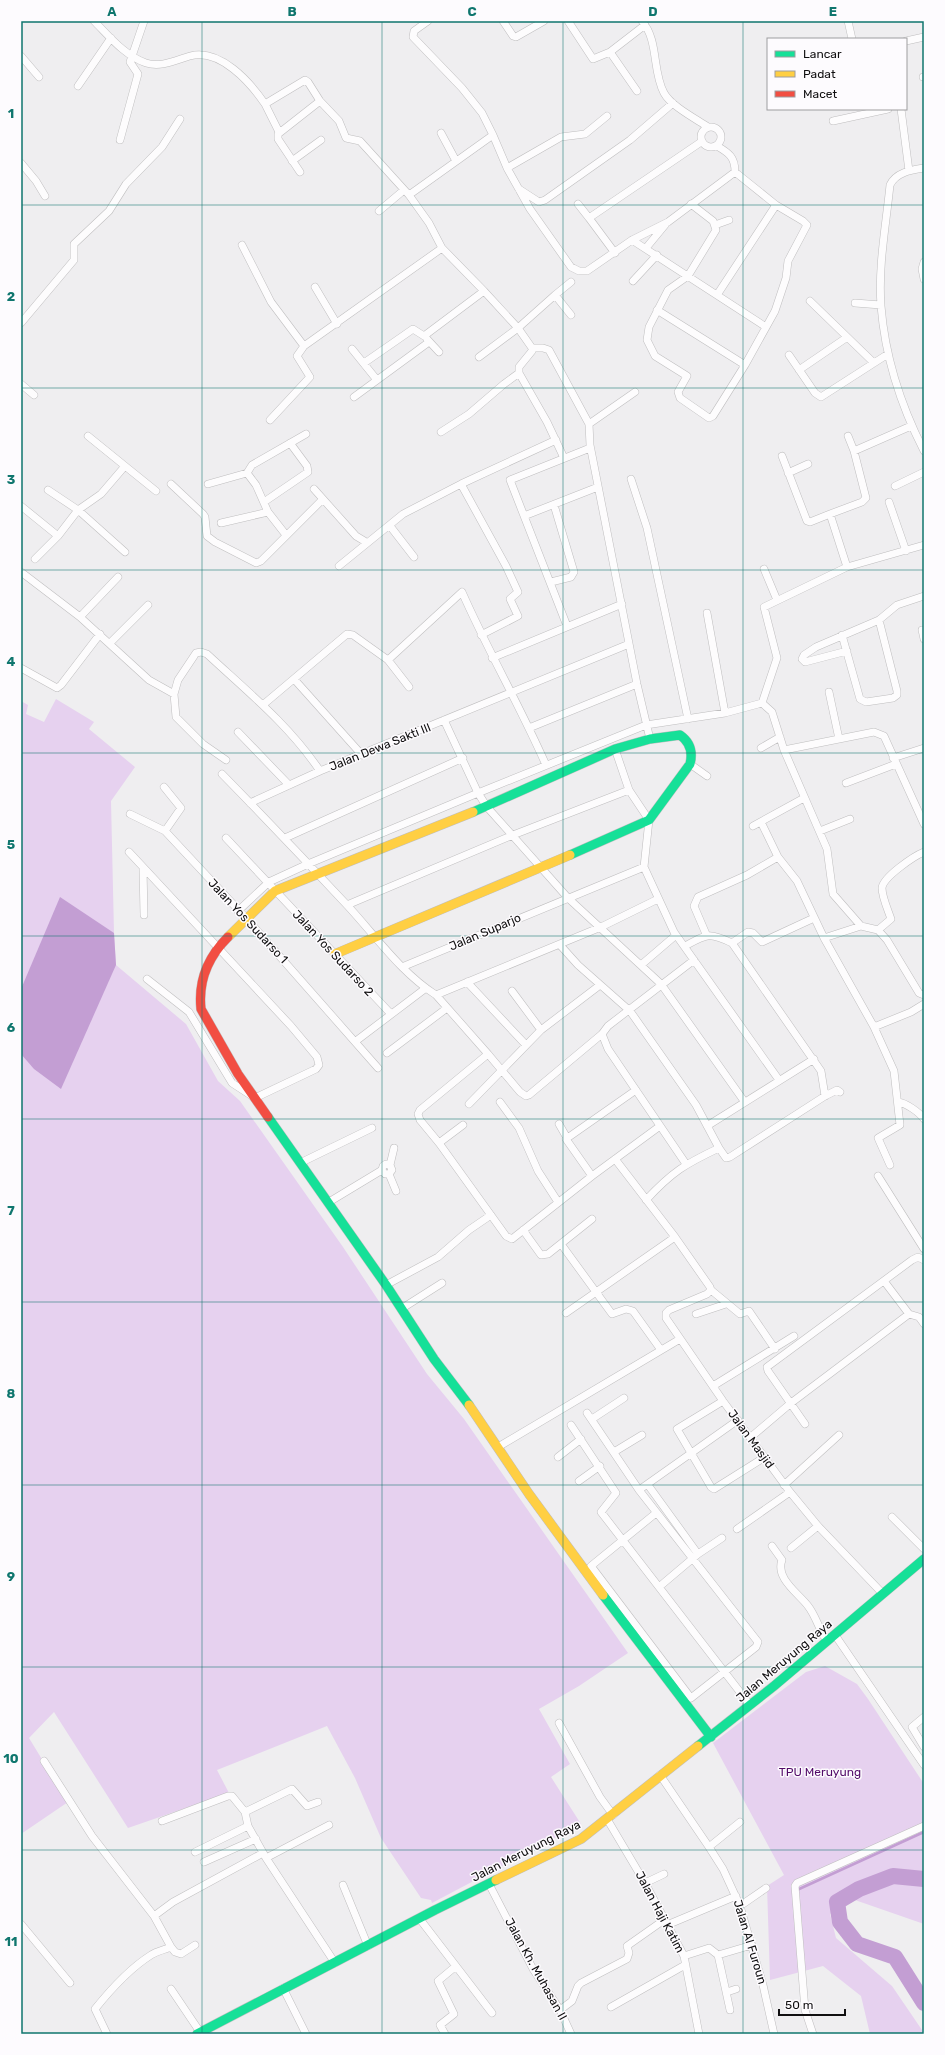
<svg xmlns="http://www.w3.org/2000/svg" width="945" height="2055" font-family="Rubik,sans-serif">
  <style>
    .green { fill: #e6d1ef }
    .water { fill: #c39ed3 }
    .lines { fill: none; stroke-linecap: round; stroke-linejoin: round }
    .stream { stroke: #c39ed3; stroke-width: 2.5 }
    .river { stroke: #c39ed3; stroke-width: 16 }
    .street-casing { stroke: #bfbebf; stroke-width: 8 }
    .fast-casing { stroke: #bfbebf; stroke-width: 10 }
    .slow-casing { stroke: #bfbebf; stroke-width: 10 }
    .jam-casing { stroke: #bfbebf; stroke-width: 10 }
    .street { stroke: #fdfcfd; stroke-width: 7 }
    .fast { stroke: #16e098; stroke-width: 9 }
    .slow { stroke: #ffcf43; stroke-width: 9 }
    .jam { stroke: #f24e42; stroke-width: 9 }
    .grid { fill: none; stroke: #0f766e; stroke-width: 1; stroke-opacity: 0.55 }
    .labels { text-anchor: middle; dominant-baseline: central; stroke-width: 3; stroke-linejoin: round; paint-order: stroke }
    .street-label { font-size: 12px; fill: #100f10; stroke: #fdfbfe }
    .park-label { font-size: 12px; fill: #520a69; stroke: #fdfbfe }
    .neatline { fill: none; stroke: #0f766e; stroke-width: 1.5 }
    .grid-label { font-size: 13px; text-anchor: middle; font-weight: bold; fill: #0f766e }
  </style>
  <rect width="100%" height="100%" fill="#efeef0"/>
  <!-- green -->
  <path class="green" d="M56 699 94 722 89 729 135 767 111 801 114 933 116 965 186 1024 218 1081 240 1101 343 1247 427 1374 464 1419 628 1653 579 1686 539 1709 570 1764 551 1777 581 1824 432 1903 431 1900 421 1898 381 1838 355 1778 327 1726 217 1770 229 1793 128 1828 54 1712 29 1738 68 1802 21 1834V701L28 705 26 714 44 722Z
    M825 1666 857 1684 868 1699 924 1784V1924L852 1899 830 1914 836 1938 892 1986 922 2030 923 2034H870L861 1996 823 1966 770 1980 767 1886 784 1875 713 1743 806 1672Z"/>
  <!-- water -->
  <path class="water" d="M60 897 114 933 116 965 61 1089 34 1069 21 1054V989Z"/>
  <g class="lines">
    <!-- stream -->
    <path class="stream" d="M797 1890 924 1832"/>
    <!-- river -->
    <path class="river" d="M924 1879 893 1876 859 1889 837 1902 840 1922 857 1944 895 1957 924 2003"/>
    <defs>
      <path id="street" d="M94 21C109 36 125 56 146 63 161 68 176 60 190 56 220 48 250 82 265 104L305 80 308 82 320 101 339 121 346 138 360 141 409 195 429 223 442 248 484 291 518 328 532 348V351L519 367V373L547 422 564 458
        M503 21 513 36 516 37 544 21
        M568 21 593 59 610 52 645 25
        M642 21C659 41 652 71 664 93 671 106 696 119 708 127
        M848 21 852 39
        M906 41 924 37
        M610 52 637 91
        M21 56 39 77
        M923 77H924
        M78 86 111 38
        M265 104 279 132
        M901 109 909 171
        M833 121 888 109
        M701 137a10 10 0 1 1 20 0a10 10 0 1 1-20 0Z
        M441 133 456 161
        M493 135 507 168 530 209 571 267 579 271H587L632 240 668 222 735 172C735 157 729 153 717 146
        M120 140 138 74 130 62 144 21
        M292 161 321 140
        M21 163 36 181 45 196
        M507 168 561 137 585 134 607 116
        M924 168C912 170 896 172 890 185 886 225 878 266 881 306 885 356 901 406 924 451
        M300 172 278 139V134L320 101
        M519 189 539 202 545 200 630 140 673 103
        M409 195 493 135 482 113 462 88 413 37 414 31 428 21
        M578 204 589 218
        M691 204 713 221 716 230 688 276 668 290 649 327 647 340 655 356 687 376 678 392 680 398 709 418 713 416 745 365 775 311 786 278 788 261 807 225 803 221 776 205 735 172
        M379 211 404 190
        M715 225 729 220
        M632 240 766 327
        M242 245 271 302 304 346 442 248
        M646 248 665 225
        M615 253 589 218 701 142
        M924 262 922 269 924 279
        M633 281 657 255
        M315 287 337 324
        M555 295 571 282
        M717 295 776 205
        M810 301 874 363
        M855 303 881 305
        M657 310 745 365
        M21 323 74 260V244L109 211 126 184 162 147 180 119
        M427 339 439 352
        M532 348H543L549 350 589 424 590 445 637 684 650 739
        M352 349 377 380
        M789 355 815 393 821 397 888 354
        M479 357 518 328 555 295 571 315
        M364 363 413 329 424 336 484 291
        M799 370 846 338
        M21 384 34 395
        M354 397 429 342
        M270 420 310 377 297 356 304 346
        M589 424 635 392
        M441 432 469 414 504 384 519 373
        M88 436 125 466
        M854 451 911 426
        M782 456 807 521 810 522 830 514 847 567
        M247 473 252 465 306 434
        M788 473 808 464
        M631 479 647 528 688 719
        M171 484 203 514 205 517 207 536 215 542 256 563 261 561 322 500
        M208 484 247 473 256 485 268 512
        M461 484 506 566 518 592 510 599 518 616 481 635
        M895 486 924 472
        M314 489 356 536 366 542
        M48 490 78 510 125 552
        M264 502 308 472 307 466 290 443
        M889 502 906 551
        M21 506 58 536
        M830 514 862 502 866 498 854 451 848 436
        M524 516 598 487
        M221 523 268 512 286 535
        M390 526 414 557
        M35 559 58 536 78 510 101 494 125 466 156 491
        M339 566 403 514 461 484 556 440
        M764 569 777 600
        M21 572 80 617 149 680 174 694 178 680 196 653 201 652 207 654C248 692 289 725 320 771
        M551 582 571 577 574 572 554 505
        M707 613 725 713
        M80 617 118 577
        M567 626 510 480 590 448
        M922 630 924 639
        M842 635 860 699 866 702 893 698 897 695V691L879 620
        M110 643 148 605
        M847 651 805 662 802 659 804 655 816 647 879 620 897 605 924 596
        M492 658 622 604
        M388 660 409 687
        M21 668 57 688 61 685 100 634
        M294 679 362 755
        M829 692 839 739
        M174 694 176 717 203 744 226 760
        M762 703 777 658 764 607 847 567 924 545
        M264 704 347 634 353 635 388 660 462 592C488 651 520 706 546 765
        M444 720 478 793 487 807 568 898 661 984 744 1101
        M529 728 637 684
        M238 732 289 785
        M761 748 780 737
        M615 749 629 790 649 820 644 867 674 932 779 1080
        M784 750 874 732 884 736 924 824
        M893 758 924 748
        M690 764 707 776
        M222 774C264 817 305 860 346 904 375 935 400 972 436 995
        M846 783 896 764
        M164 787 181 808 165 831
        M250 803 320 771 629 644
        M130 814 165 831 246 918 378 1068
        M761 822 778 857 797 881 824 938 874 1027 894 1071 900 1125 878 1138 890 1165
        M753 826 804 798
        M820 831 850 819
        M226 838 391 1014
        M285 838 463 758
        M129 852 291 1026 317 1057 319 1065 316 1069 255 1098 232 1083 189 1012 147 979
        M924 852C914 856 883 877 882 888 882 897 888 910 891 919L878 930 887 940 919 993 924 995
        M143 868 144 915
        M658 899 601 927 436 995 488 1054 420 1110 418 1114 420 1120 439 1143 506 1236 512 1239 592 1176 660 1126
        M347 905 513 835 629 790
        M238 911 269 882 308 864 478 793 646 725 725 713 762 703 772 712 784 750 827 849 833 894 861 926 878 930
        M706 934 694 906 698 897 747 875 778 857
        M824 938 861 926
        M732 943 748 932 753 933 762 942 814 918
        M560 945 578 965 630 1011 696 1105 719 1148
        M685 946C707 934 709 932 732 943L821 1071 825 1096
        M641 965 676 935
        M402 967 644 867
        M467 982 526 1045
        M512 991 541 1030
        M874 1027 911 1012 924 1004
        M602 1034 608 1049 686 1164
        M356 1041 426 988
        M387 1053 447 1008
        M488 1054 520 1092 526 1096 529 1095 602 1034 608 1026 694 960
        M500 1102 519 1128 538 1171 558 1202
        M898 1102C906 1103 919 1112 924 1119
        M469 1104 541 1030 600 985
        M559 1124 567 1138
        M707 1126 814 1059
        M439 1143 463 1125
        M615 1159 675 1237 710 1287 711 1290 740 1314 749 1311 775 1349
        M300 1163 372 1128
        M386 1164 390 1165 392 1170 389 1174H385L382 1170 383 1166Z
        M390 1165 394 1148
        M389 1174 396 1191
        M592 1176 566 1139 636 1090
        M878 1176 924 1249
        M646 1200C672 1172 685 1164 719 1148L726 1158 730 1157 825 1096 837 1090 840 1092
        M329 1202 382 1170
        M523 1230 541 1255 548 1254 592 1219
        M561 1244 612 1314 626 1309 633 1311 661 1350
        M884 1281 909 1314 919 1317 924 1324
        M386 1285 438 1257 469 1230 491 1215
        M711 1290 707 1294 669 1310 666 1313V1318L723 1401 790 1492 818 1526 883 1594
        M401 1309 442 1283
        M566 1313 675 1237
        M696 1314 726 1304
        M713 1386 794 1336
        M723 1401 677 1429 711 1487 714 1489 765 1457
        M587 1413 639 1490 758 1642 756 1647 691 1698 591 1566 656 1513
        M592 1419 624 1398
        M805 1424 768 1371 767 1367 912 1260 918 1257 924 1260
        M571 1425 616 1493 601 1512 750 1705
        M751 1437 791 1403 909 1314
        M498 1447 680 1339
        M614 1452 642 1435
        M558 1457 581 1439
        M579 1481 600 1466
        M648 1485 698 1554
        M784 1485 839 1435
        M639 1490 738 1420
        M892 1517 924 1549
        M737 1529 790 1492
        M772 1546 782 1560C775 1578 798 1593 808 1606 816 1616 819 1630 827 1641
        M791 1548 818 1526
        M659 1587 698 1554 722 1538
        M835 1635 924 1765
        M924 1717 912 1727 924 1747
        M559 1723 600 1797 613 1815
        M44 1761 92 1836 154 1916 171 1947 175 1952 181 1954 195 1945
        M660 1775 709 1847 723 1869 740 1906 763 1985 774 2034
        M245 1812 292 1789 307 1806 318 1802
        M607 1819 645 1883 684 1956 699 2034
        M162 1821 228 1796H232L245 1812 248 1826 266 1858 335 1963
        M709 1847 740 1822
        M195 1852 248 1826
        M266 1858 329 1825
        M204 1862 256 1839
        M645 1883 664 1874
        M489 1884 533 1969 560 2010 571 2034
        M343 1885 368 1946
        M740 1906 766 1888
        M154 1916 173 1902 263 1853
        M419 1918 492 2013
        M21 1924 70 1983
        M667 1925 736 1896
        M718 1955 752 1945
        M684 1956 709 1948 718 1955 730 2010
        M283 1988 306 2034
        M171 1989 200 2032
        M727 1992 736 1989
        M611 2007 685 1965
        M560 2010 572 2001 578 1986 581 1983 627 1959 629 1953 627 1946 664 1920
        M107 2034 95 2009C111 1989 129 1969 151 1955 157 1951 164 1950 171 1947
        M445 2034 440 2025 454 2014 438 1981 456 1966
        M813 2034 805 2010 795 1886 797 1883 924 1826"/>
      <path id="fast" d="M473 812 615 749 650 739 680 735C690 742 693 752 690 764L649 820 570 855
        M268 1117 386 1285 434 1359 469 1405
        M603 1595 711 1737
        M698 1746 774 1686 924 1559
        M197 2034 435 1910 496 1880"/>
      <path id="slow" d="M228 937 275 891 473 812
        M335 954 570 855
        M469 1405 529 1494 603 1595
        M496 1880 581 1839 698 1746"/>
      <path id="jam" d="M228 937C208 957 198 981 201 1009L238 1074 268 1117"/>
    </defs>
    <!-- street casing -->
    <use href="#street" class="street-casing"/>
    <!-- fast casing -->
    <use href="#fast" class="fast-casing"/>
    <!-- slow casing -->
    <use href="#slow" class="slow-casing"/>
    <!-- jam casing -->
    <use href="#jam" class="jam-casing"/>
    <!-- street -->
    <use href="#street" class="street"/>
    <!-- fast -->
    <use href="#fast" class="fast"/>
    <!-- slow -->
    <use href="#slow" class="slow"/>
    <!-- jam -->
    <use href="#jam" class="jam"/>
  </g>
  <!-- grid -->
  <path class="grid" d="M202 21V2034M382 21V2034M563 21V2034M743 21V2034M21 205H924M21 388H924M21 570H924M21 753H924M21 936H924M21 1119H924M21 1302H924M21 1485H924M21 1667H924M21 1850H924"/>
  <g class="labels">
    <!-- street labels -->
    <g class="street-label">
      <text transform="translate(380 747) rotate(-22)">Jalan Dewa Sakti III</text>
      <text transform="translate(248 921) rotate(47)">Jalan Yos Sudarso 1</text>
      <text transform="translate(485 932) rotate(-23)">Jalan Suparjo</text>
      <text transform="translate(333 953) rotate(47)">Jalan Yos Sudarso 2</text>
      <text transform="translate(751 1439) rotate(54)">Jalan Masjid</text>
      <text transform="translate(784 1661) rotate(-40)">Jalan Meruyung Raya</text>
      <text transform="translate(526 1851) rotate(-27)">Jalan Meruyung Raya</text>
      <text transform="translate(660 1912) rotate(62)">Jalan Haji Katim</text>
      <text transform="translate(750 1942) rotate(73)">Jalan Al Furoun</text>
      <text transform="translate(536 1969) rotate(61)">Jalan Kh. Muhasan II</text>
    </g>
    <!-- park labels -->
    <g class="park-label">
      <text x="820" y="1772">TPU Meruyung</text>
    </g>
  </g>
  <!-- border -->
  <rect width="945" height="2055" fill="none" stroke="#fdfbfe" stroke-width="44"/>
  <!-- legend -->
  <rect x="767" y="38" width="140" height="72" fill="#fdfbfe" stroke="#9e9d9f"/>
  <rect x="775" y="51" width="20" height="6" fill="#16e098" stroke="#9e9d9f"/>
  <text x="803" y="58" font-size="12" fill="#100f10">Lancar</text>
  <rect x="775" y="71" width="20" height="6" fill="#ffcf43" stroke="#9e9d9f"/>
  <text x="803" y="78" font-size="12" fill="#100f10">Padat</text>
  <rect x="775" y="91" width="20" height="6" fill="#f24e42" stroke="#9e9d9f"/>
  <text x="803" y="98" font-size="12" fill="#100f10">Macet</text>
  <!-- scale -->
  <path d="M779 2009v6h66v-6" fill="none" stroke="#100f10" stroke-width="2"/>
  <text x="785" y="2009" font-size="12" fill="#100f10" stroke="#fdfbfe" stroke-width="3" paint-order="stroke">50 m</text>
  <rect x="22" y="22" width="901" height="2011" class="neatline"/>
  <g class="grid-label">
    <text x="112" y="16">A</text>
    <text x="292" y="16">B</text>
    <text x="472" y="16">C</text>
    <text x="653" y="16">D</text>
    <text x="833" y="16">E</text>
    <text x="11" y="118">1</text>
    <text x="11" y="301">2</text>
    <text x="11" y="484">3</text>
    <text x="11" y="666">4</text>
    <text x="11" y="849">5</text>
    <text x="11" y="1032">6</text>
    <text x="11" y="1215">7</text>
    <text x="11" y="1398">8</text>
    <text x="11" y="1581">9</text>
    <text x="11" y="1763">10</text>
    <text x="11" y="1946">11</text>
  </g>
</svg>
